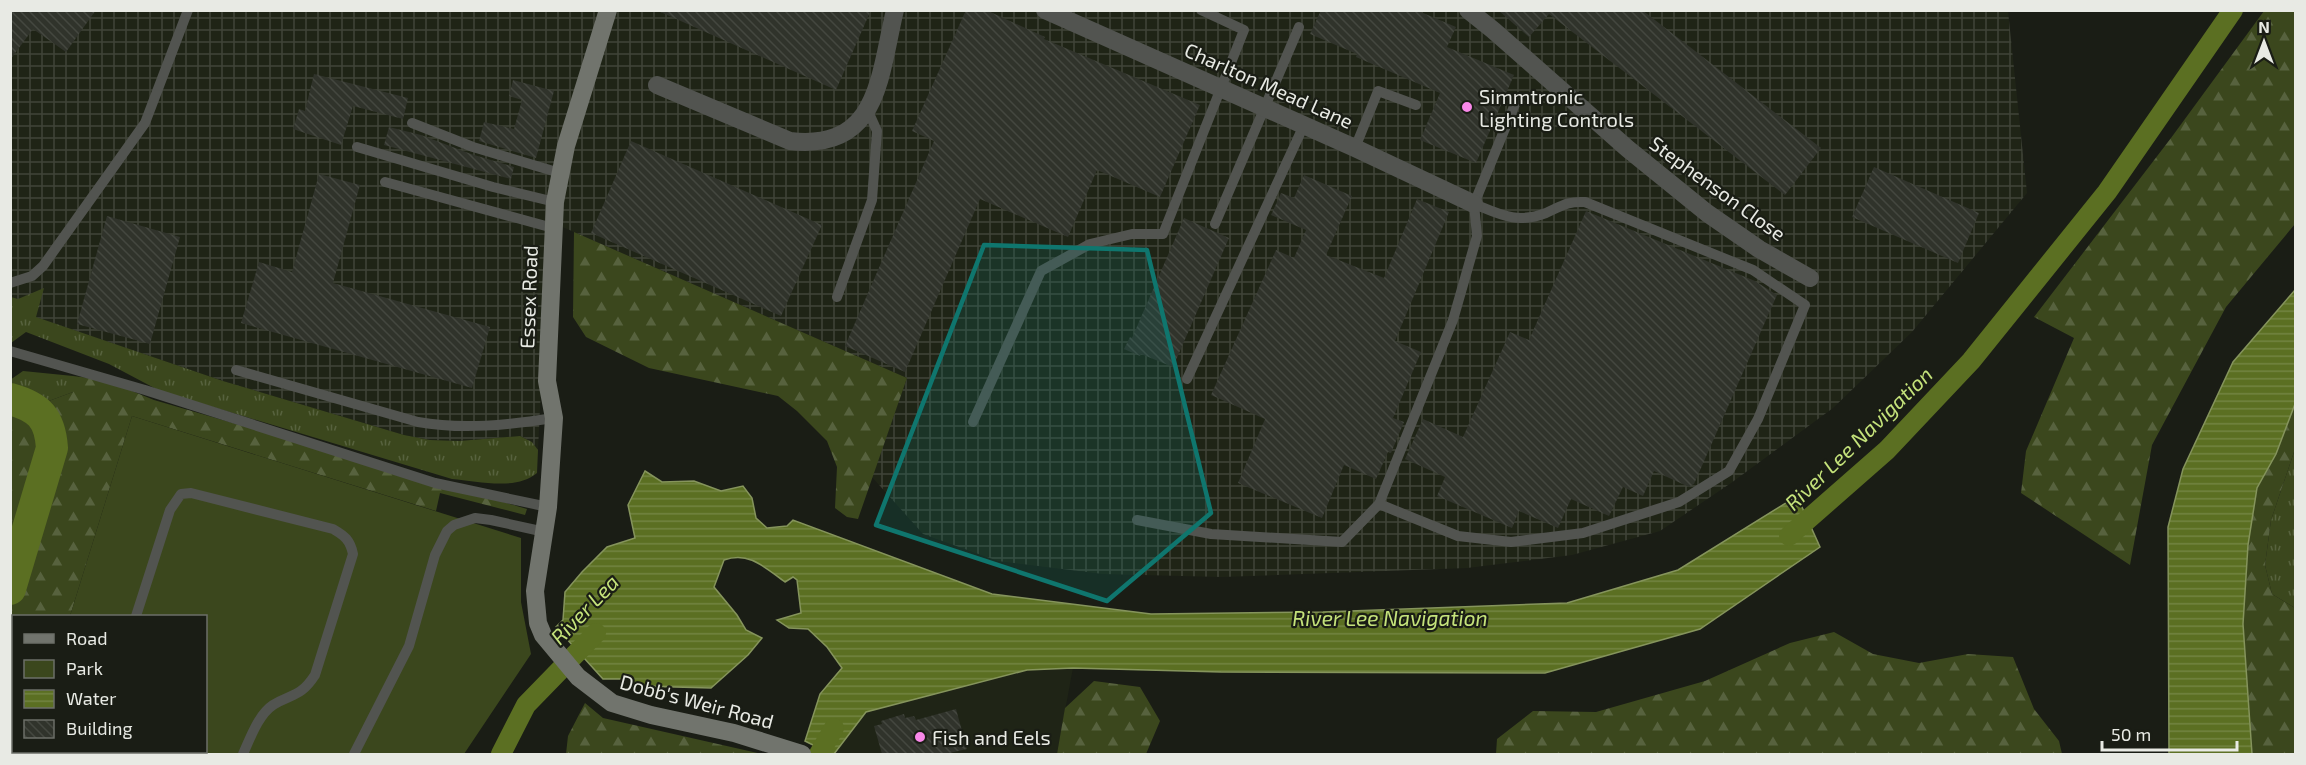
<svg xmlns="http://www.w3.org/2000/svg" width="2306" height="765" font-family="'Exo 2',sans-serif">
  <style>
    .built { fill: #1f2416 }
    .industrial { fill: url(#industrial-grid) }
    .grass { fill: url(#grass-tufts) }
    .forest { fill: url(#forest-firs) }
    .park { fill: #3b471d }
    .water { fill: url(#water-rules); stroke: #85945c; stroke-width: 1.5 }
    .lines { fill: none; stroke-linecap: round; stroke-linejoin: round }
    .canal { stroke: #5b6f22; stroke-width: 20 }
    .river { stroke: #5b6f22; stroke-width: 32 }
    .building { fill: url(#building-back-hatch) }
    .lane { stroke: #525450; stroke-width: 10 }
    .street { stroke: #525450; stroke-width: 18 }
    .secondary { stroke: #71746d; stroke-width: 18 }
    .marked { fill: #0f766e; fill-opacity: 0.2; stroke: #0f766e; stroke-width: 4.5; stroke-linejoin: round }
    .poi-dot { fill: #f988e9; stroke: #1a1d15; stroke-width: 2 }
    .labels { text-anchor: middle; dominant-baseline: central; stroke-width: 4.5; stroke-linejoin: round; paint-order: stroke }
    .street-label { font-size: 20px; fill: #e8eae4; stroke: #1a1d15 }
    .poi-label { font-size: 20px; fill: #e8eae4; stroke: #1a1d15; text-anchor: start }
    .water-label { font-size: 21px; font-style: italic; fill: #c5e37b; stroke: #1a1d15 }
  </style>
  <defs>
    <pattern id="industrial-grid" width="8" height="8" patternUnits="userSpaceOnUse" patternTransform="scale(1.5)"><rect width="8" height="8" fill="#1f2416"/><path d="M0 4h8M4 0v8" fill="none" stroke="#404438"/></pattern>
    <pattern id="grass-tufts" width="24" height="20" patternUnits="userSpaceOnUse" patternTransform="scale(1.5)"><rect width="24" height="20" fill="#3b471d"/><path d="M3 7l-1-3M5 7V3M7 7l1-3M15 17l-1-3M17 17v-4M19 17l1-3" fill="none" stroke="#57623e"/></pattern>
    <pattern id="forest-firs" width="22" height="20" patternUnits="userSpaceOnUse" patternTransform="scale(1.5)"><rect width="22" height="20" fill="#3b471d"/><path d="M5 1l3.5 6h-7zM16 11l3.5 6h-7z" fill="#57623e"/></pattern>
    <pattern id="water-rules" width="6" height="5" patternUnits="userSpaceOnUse" patternTransform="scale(1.5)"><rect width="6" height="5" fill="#5b6f22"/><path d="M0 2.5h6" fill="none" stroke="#738442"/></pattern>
    <pattern id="building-back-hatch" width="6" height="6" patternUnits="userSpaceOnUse" patternTransform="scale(1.5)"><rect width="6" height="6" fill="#30332b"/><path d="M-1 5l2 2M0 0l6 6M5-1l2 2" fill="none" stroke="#44473f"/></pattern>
  </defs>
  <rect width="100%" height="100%" fill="#1a1d15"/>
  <!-- built -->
  <path class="built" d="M1073 668 1057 754H834L866 712 1027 670Z"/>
  <!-- industrial -->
  <path class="industrial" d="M10 11H2008L2027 193 1912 332 1833 408 1731 483 1660 531 1572 555 1467 568 1222 577 1103 574 998 561 923 534 872 477 907 378 549 221 538 450 532 442 520 436 459 441 430 440 404 435 223 381 35 317 18 299 11 297Z"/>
  <!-- grass -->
  <path class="grass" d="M44 288 36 317 223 381 404 435 430 440 459 441 520 436 532 442 538 450 537 473C516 491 478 481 452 479L160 391 109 364 26 332 11 343V297L18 299Z
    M23 371 73 376V392L11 415 10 380Z
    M2295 449V608L2272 594 2265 565 2271 520Z"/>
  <!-- forest -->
  <path class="forest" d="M2264 11H2295V224L2226 307 2152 445 2130 565 2021 493 2026 451 2074 338 2034 317 2171 138Z
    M574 232 907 378 858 519 847 517 835 508 837 467 827 441 797 411 778 396 649 368 586 337 573 317Z
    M73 376 105 380 154 400 527 509 525 515 440 493 436 511 132 416 70 616H14V752H29L28 754H11V415L73 392Z
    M2295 404V449L2271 520 2265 565 2272 594 2295 608V754H2252L2243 624 2248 545 2257 488 2276 454Z
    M1834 632 1873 654 1919 663 1968 654 2013 657 2034 709 2059 741 2062 754H1496L1497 739 1533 711 1596 712 1705 681 1790 643Z
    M1094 681 1140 687 1160 721 1146 754H1057L1065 708Z
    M585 703 603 718 762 754H566L568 736Z"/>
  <!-- park -->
  <path class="park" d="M132 416 521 538V602L531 654 464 754H28L29 752H206V616H70Z"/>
  <!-- water -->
  <path class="water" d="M2295 290V404L2276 454 2257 488 2248 545 2243 624 2252 754H2169L2168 527 2183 469 2233 362Z
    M645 471 662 482 694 481 721 491 743 486 752 498 756 518 767 528 787 526 793 520 992 594 1151 614 1323 612 1567 603 1678 570 1797 496 1820 547 1700 629 1545 673 1221 672 1073 668 1027 670 866 712 834 754H831L805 741 820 694 842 668 827 647 808 629 789 628 777 620 801 613 797 580 793 577 785 582C765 568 750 551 724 560L714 587 737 615 746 630 762 638 748 655 711 688 638 686 629 679H603L556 627 563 620 565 592 582 572 607 547 635 538 628 505Z"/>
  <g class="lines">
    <!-- canal -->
    <path class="canal" d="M1789 536 1887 450 1971 361 2107 192 2233 10
      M501 754 526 705 596 633
      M819 754 834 728"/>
    <!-- river -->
    <path class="river" d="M10 399C39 407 50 418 52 448L10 589"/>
  </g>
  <!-- building -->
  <path class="building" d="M10 10H96L66 52 33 29 10 60Z
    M656 10H871L836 90Z
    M966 10H986L1045 37 1044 39 1200 105 1160 197 1097 170 1068 237 980 199 905 372 845 346 934 141 912 131Z
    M1321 10H1416L1456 27 1447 47 1514 75 1476 163 1420 140 1440 93 1356 57 1357 54 1310 34Z
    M1498 10H1642L1821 148 1785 195 1549 14 1529 37Z
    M314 74 408 98 403 119 353 106 341 145 293 129 299 109 305 111Z
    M513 80 554 91 536 158 479 141 484 122 514 129 522 100 509 96Z
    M389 127 421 135 471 154 514 167 511 179 384 145Z
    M631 141 822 225 781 316 591 233Z
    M1874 167 1979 213 1958 263 1852 217Z
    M319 174 360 185 333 283 490 327 472 388 241 323 259 262 292 272Z
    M1304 175 1352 196 1326 255 1384 278 1417 199 1449 212 1395 341 1421 352 1393 418 1404 422 1391 453 1388 452 1376 479 1344 465 1322 518 1238 483 1265 419 1211 395 1276 250 1294 258 1306 230 1271 215 1281 193 1294 198Z
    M1586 211 1755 281 1777 295 1694 484 1689 487 1654 471 1643 496 1623 487 1609 516 1571 499 1558 528 1519 511 1512 528 1437 496 1445 477 1405 459 1423 419 1463 437 1510 332 1529 340Z
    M107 216 180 237 150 344 77 324Z
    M1184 218 1229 238 1173 367 1141 354 1140 356 1124 349 1130 337 1132 338Z
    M956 709 967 749 945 754H882L874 726 882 724 881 721 904 714 905 718 914 716 916 720Z"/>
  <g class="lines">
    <!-- lane -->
    <path class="lane" d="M412 123 473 147 560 173
      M357 147 493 187 555 202
      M1355 148 1378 91 1416 105
      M385 182 553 228
      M1215 224 1299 27
      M10 283 32 276 43 266 145 123 188 10
      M837 297 872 200 877 131 868 111
      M10 351 145 390 435 483 548 507
      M236 370 418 422C463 430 508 425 554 418
      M1187 379 1304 125
      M973 422 1041 271 1090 244 1132 234H1163L1244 30 1201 10
      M1379 504 1458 536 1511 542 1583 533 1679 502 1729 471 1758 419 1805 305 1753 270 1585 202C1567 201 1562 206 1546 213 1517 224 1501 215 1474 204
      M1137 520 1211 534 1342 542 1379 504 1453 320 1477 236 1474 204 1515 104
      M136 616 170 510 181 494 191 493 333 529C345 536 350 540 353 554L315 675C300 698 292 693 273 705 258 715 250 739 243 754
      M93 754 94 752
      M354 754 409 646 435 555 447 531 454 525 475 518 491 520 545 532"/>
    <!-- street -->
    <path class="street" d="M1045 10 1355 148 1474 204
      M1468 10 1493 30 1628 149 1707 213 1759 249 1810 278
      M657 85 790 141C879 151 879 77 895 10"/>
    <!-- secondary -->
    <path class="secondary" d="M608 10 566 146 555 202 547 381 554 418 548 507 535 591 538 623 543 635 578 677 612 703 651 715 734 733 802 754"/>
  </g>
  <!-- marked area -->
  <path class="marked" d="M984 245 1147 250 1211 513 1107 601 876 525Z"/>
  <!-- markers -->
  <g class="poi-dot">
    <circle cx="1467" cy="107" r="6"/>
    <circle cx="920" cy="737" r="6"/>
  </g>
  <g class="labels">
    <!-- street labels -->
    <g class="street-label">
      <text transform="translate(1269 85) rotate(24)">Charlton Mead Lane</text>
      <text transform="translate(1718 188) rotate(36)">Stephenson Close</text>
      <text transform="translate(528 297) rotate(-88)">Essex Road</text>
      <text transform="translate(697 701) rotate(15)">Dobb's Weir Road</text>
    </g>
    <!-- poi labels -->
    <g class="poi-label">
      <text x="1479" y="96">Simmtronic<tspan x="1479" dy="23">Lighting Controls</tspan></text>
      <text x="932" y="737">Fish and Eels</text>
    </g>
    <!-- water labels -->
    <g class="water-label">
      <text transform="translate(1858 438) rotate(-44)">River Lee Navigation</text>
      <text transform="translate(584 609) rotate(-46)">River Lea</text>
      <text x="1390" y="617">River Lee Navigation</text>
    </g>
  </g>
  <!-- border -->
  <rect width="2306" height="765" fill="none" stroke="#e8eae4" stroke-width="24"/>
  <!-- legend -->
  <rect x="12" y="615" width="195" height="138" fill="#1a1d15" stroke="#6c6f68" stroke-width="1.5"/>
  <rect x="24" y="634" width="30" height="9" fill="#71746d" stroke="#6c6f68" stroke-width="1.5"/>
  <text x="66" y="645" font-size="18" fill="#e8eae4">Road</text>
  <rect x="24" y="660" width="30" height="18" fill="#3b471d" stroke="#6c6f68" stroke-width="1.5"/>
  <text x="66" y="675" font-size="18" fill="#e8eae4">Park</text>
  <rect x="24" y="690" width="30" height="18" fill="url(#water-rules)" stroke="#6c6f68" stroke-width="1.5"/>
  <text x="66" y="705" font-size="18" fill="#e8eae4">Water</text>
  <rect x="24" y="720" width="30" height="18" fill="url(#building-back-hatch)" stroke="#6c6f68" stroke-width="1.5"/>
  <text x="66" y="735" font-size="18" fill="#e8eae4">Building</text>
  <!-- north arrow -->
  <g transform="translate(2264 42)" stroke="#1a1d15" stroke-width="4.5" paint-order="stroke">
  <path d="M0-4.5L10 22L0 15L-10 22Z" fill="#e8eae4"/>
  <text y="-9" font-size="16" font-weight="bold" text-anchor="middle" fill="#e8eae4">N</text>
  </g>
  <!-- scale -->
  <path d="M2102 741v9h135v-9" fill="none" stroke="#e8eae4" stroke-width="3"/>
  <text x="2111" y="741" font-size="18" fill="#e8eae4" stroke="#1a1d15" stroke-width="4.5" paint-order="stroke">50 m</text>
</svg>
